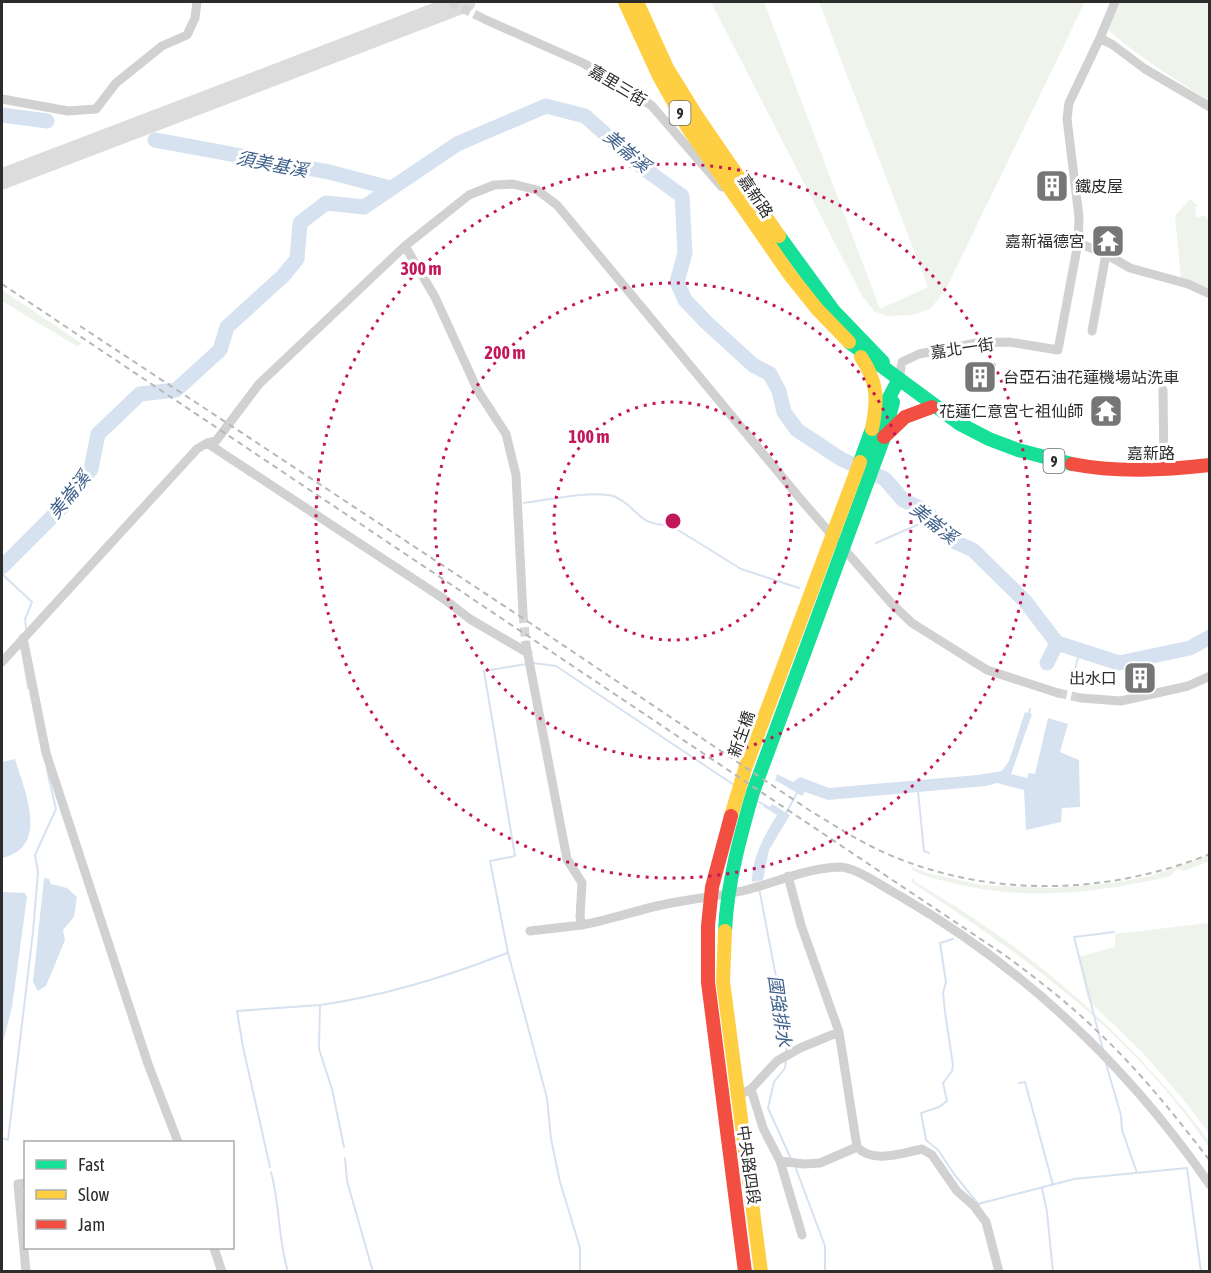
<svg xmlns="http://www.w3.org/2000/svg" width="1211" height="1273" font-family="'Asap Condensed','Noto Sans TC',sans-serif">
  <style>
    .green { fill: #eef3eb }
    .water { fill: #d7e2f0 }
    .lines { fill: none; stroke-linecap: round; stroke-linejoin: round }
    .stream { stroke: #d7e2f0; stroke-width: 2 }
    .river { stroke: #d7e2f0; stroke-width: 15 }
    .taxiway { stroke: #dcdcdc; stroke-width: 21 }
    .street-tunnel { stroke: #d5d5d5; stroke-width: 9; stroke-dasharray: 9 4.5; stroke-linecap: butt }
    .street { stroke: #d1d1d1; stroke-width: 9 }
    .fast { stroke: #16e098; stroke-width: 14 }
    .slow { stroke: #ffcf43; stroke-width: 14 }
    .jam { stroke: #f24e42; stroke-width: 14 }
    .rail { stroke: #b8b8b8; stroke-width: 2; stroke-dasharray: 6 4.5; stroke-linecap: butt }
    .ring { fill: none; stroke: #c2185b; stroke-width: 3; stroke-dasharray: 3 6 }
    .labels { text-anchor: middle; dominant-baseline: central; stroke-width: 6; stroke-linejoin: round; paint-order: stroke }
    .shield { fill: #fff; stroke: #6b6b6b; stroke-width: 1.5 }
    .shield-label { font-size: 15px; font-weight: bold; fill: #2c2c2c }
    .street-label { font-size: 16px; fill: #2c2c2c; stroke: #fff }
    .poi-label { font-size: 16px; fill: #2c2c2c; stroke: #fff; text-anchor: end }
    .water-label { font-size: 18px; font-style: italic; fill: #3e608b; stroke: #fff }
    .centre { fill: #c2185b; stroke: #fff; stroke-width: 3 }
    .ring-label { font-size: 18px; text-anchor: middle; font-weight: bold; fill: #c2185b; stroke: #fff; stroke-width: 6; stroke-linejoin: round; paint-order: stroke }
  </style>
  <rect width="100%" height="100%" fill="#fff"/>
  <!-- green -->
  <path class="green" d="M711 2H764L880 309 928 287 819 2H1085L945 291 930 309 912 315 886 316 874 311 862 296Z
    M1120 2H1209V101C1173 78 1141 58 1108 30Z
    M1190 199 1198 206 1195 207 1196 217 1206 216 1209 222V288L1181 278 1175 216Z
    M2 290 81 343 78 347 2 301Z
    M1209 855V861L1184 871 1179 869 1175 870 1171 876C1100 893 1028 901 956 884 941 880 925 877 912 870V867L927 873 981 885 1053 888 1113 883 1151 876Z
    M913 878 915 882C1029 947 1130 1035 1209 1141V1147C1130 1031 1026 957 911 882Z
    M1209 923H1210L1209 1133 1184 1100 1143 1053 1088 1000 1078 957 1115 947V934Z"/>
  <!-- water -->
  <path class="water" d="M1025 712 1032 714 1011 774 1027 778 1029 773 1035 774 1048 718 1068 724 1060 752 1079 760 1080 807 1062 808 1061 822 1026 830 1024 790 997 783 986 786 828 800 805 792 802 796 775 780 777 774 793 782 800 777 829 788 977 775 1002 771 1009 761Z
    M15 759C25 792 50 847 2 858V762Z
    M765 804 770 807 772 804 790 815 769 850 763 880 752 882C752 857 764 836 777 815L764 807Z
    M44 878 49 879 51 884 67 888 77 897 74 917 63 930 65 940 46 986 38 991 33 982Z
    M3 892 25 893 27 897 12 1007 2 1046Z"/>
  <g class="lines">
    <!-- stream -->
    <path class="stream" d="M524 503C547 500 592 490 613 496 638 505 635 526 670 525L741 569 799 588
      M876 543 933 518
      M2 574 32 602 25 619 26 628
      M22 650 28 688
      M533 663 556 666 734 785
      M527 664 484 671 515 856 490 861 508 953 547 1098 551 1139 560 1182 580 1248V1272
      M1146 670 1158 654
      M1072 681 1080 650
      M1028 716 1030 709
      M918 791 924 851 929 853
      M756 800 766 806
      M785 815 798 791
      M759 888 787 1034 786 1051
      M953 939 940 943 946 982 943 993 945 1012 953 1065 952 1071 943 1083 947 1101 939 1107 921 1113 926 1140 938 1150 954 1174 979 1205
      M1103 1050 1074 937 1114 932
      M786 1060 785 1068 774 1082 768 1108 792 1161
      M1106 1064 1121 1115 1122 1130 1137 1173
      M1019 1083 1025 1082 1053 1185
      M2 1138 8 1140 33 932 38 872 35 855 56 809 47 770
      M344 1147 332 1089 319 1049 320 1005C384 996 446 977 507 953
      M345 1158 347 1181 373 1272
      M795 1166 825 1246V1272
      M270 1167 243 1047 237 1011 320 1005
      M271 1172C280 1205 278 1239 288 1272
      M1042 1188 1047 1212 1053 1272
      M978 1204 1074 1179 1187 1168 1201 1272"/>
    <!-- river -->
    <path class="river" d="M2 115 47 121
      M155 140 329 172 390 188
      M2 567 64 505 91 469 98 434 140 394 176 390 220 350 227 327 283 276 297 259 300 223 326 203 364 207 457 144 546 106 585 116 642 167 682 196 685 253 677 282 685 300 706 322 753 365 770 374 779 391 784 412 797 430 841 459 885 479 903 500 920 508 933 518 953 541 973 550 1025 601 1057 643 1119 663 1190 648 1210 637
      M1047 663 1057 643"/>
    <!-- taxiway -->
    <path class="taxiway" d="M2 179 465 2"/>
    <!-- street-tunnel -->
    <path class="street-tunnel" d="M450 2 484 19
      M523 614 526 645
      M1058 693 1081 698"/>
    <!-- street -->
    <path class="street" d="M484 19 583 63 631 91 652 106 722 187
      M1100 38 1115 2
      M2 99 68 111 96 109 116 83 162 46 187 35 195 18 197 2
      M1078 243 1106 254 1130 268 1188 284 1210 294
      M405 246 435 297 478 391 506 434 516 475 523 614
      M1092 331 1106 254
      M899 379 902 362 919 354 977 343 1009 342 1058 350 1078 243 1079 217 1067 119 1069 103 1100 38 1113 45 1145 69 1210 107
      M1163 390 1164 471
      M207 443 444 599 470 619 528 653
      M23 638 46 753 148 1064 178 1142
      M526 645 567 859 582 883 580 917 582 925C608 920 632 912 657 906 686 899 717 897 746 890 777 882 807 868 839 867 857 867 884 888 900 896 1026 969 1127 1065 1210 1185
      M2 662 197 449 207 443 216 441 259 384 405 246 469 195 494 185 513 184 537 190 557 205 803 502 892 604 912 623 987 670 1058 693
      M1081 698 1121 701 1188 686 1210 676
      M788 876 801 925 839 1032 857 1147C873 1164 902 1153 922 1149L932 1155 957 1191 974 1206 986 1222 999 1272
      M530 931 582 925
      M751 1089 763 1128 780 1161 802 1235
      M737 1096 751 1089 777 1061 800 1048 839 1032
      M780 1161 804 1164 820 1163 857 1147
      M26 1183 18 1184 26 1272
      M214 1248 222 1272"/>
    <!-- fast -->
    <path class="fast" d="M779 236 833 310 883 362
      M849 342 960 424 989 439 1018 450 1072 464
      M860 462 872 429 899 379
      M725 931C727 884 740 837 753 792L884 437 893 402"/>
    <!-- slow -->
    <path class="slow" d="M625 2 659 76 688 128 790 275 817 309 849 342
      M637 2 667 68 696 115 779 236
      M861 357C878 383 878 399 872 429
      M731 816 746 766 860 462
      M725 931 723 981 761 1272"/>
    <!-- jam -->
    <path class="jam" d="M884 437 905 417 932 407
      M1072 464C1118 473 1164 470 1210 465
      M731 816 712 887 708 926V982L745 1272"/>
    <!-- rail -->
    <path class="rail" d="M2 284 1006 956C1037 979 1067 1002 1095 1029 1138 1069 1174 1114 1210 1161
      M80 326 530 623 809 810C837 827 866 846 897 858 997 898 1110 894 1210 854"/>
  </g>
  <!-- distance rings -->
  <g class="ring">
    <circle cx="673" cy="521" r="119"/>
    <circle cx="673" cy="521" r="238"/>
    <circle cx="673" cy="521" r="357"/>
  </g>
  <!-- icons -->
  <defs>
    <symbol id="building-square" viewBox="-11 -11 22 22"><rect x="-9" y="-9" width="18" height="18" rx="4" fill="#767676" stroke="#fff"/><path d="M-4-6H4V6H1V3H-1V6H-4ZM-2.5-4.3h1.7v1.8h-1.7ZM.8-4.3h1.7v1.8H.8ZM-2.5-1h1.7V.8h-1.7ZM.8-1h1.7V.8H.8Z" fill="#fff"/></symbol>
    <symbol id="temple-square" viewBox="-11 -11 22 22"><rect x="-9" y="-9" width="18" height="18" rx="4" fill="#767676" stroke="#fff"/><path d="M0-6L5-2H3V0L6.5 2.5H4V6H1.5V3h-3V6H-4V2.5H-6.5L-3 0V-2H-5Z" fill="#fff"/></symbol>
  </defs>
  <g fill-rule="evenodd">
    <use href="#building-square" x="1033" y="167" width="38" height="38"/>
    <use href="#temple-square" x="1089" y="222" width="38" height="38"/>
    <use href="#building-square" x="961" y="358" width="38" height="38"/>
    <use href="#temple-square" x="1087" y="392" width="38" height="38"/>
    <use href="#building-square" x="1121" y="659" width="38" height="38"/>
  </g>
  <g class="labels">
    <!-- shield labels -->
    <g class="shield">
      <rect x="669.5" y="101" width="21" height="24" rx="4.5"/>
      <rect x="1043.5" y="449" width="21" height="24" rx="4.5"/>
    </g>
    <g class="shield-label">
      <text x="680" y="113">9</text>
      <text x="1054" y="461">9</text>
    </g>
    <!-- street labels -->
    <g class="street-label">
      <text transform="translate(618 85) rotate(31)">嘉里三街</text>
      <text transform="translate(756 196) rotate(56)">嘉新路</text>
      <text transform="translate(962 348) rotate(-8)">嘉北一街</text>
      <text x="1151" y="453">嘉新路</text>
      <text transform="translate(741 734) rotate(-70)">新生橋</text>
      <text transform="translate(749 1165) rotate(82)">中央路四段</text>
    </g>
    <!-- poi labels -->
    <g class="poi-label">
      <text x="1075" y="186" text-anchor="start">鐵皮屋</text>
      <text x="1085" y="241">嘉新福德宮</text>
      <text x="1003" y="377" text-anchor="start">台亞石油花蓮機場站洗車</text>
      <text x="1083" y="411">花蓮仁意宮七祖仙師</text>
      <text x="1117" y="678">出水口</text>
    </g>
    <!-- water labels -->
    <g class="water-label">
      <text transform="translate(627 151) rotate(40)">美崙溪</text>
      <text transform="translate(272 164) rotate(11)">須美基溪</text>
      <text transform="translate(69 495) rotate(-51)">美崙溪</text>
      <text transform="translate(934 523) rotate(38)">美崙溪</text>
      <text transform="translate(780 1011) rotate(82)">國強排水</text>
    </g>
  </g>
  <circle cx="673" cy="521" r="9" class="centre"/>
  <g class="ring-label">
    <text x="421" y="275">300 m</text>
    <text x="505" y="359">200 m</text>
    <text x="589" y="443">100 m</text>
  </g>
  <!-- border -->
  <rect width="1211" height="1273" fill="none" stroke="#2c2c2c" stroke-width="6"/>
  <!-- legend -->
  <rect x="24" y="1141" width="210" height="108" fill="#ffffff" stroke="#ababab" stroke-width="1.5"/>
  <rect x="36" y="1160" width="30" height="9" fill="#16e098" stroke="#ababab" stroke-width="1.5"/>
  <text x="78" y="1171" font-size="18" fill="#2c2c2c">Fast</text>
  <rect x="36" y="1190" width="30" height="9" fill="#ffcf43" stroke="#ababab" stroke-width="1.5"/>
  <text x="78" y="1201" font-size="18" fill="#2c2c2c">Slow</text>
  <rect x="36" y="1220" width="30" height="9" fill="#f24e42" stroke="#ababab" stroke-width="1.5"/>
  <text x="78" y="1231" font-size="18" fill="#2c2c2c">Jam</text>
</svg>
